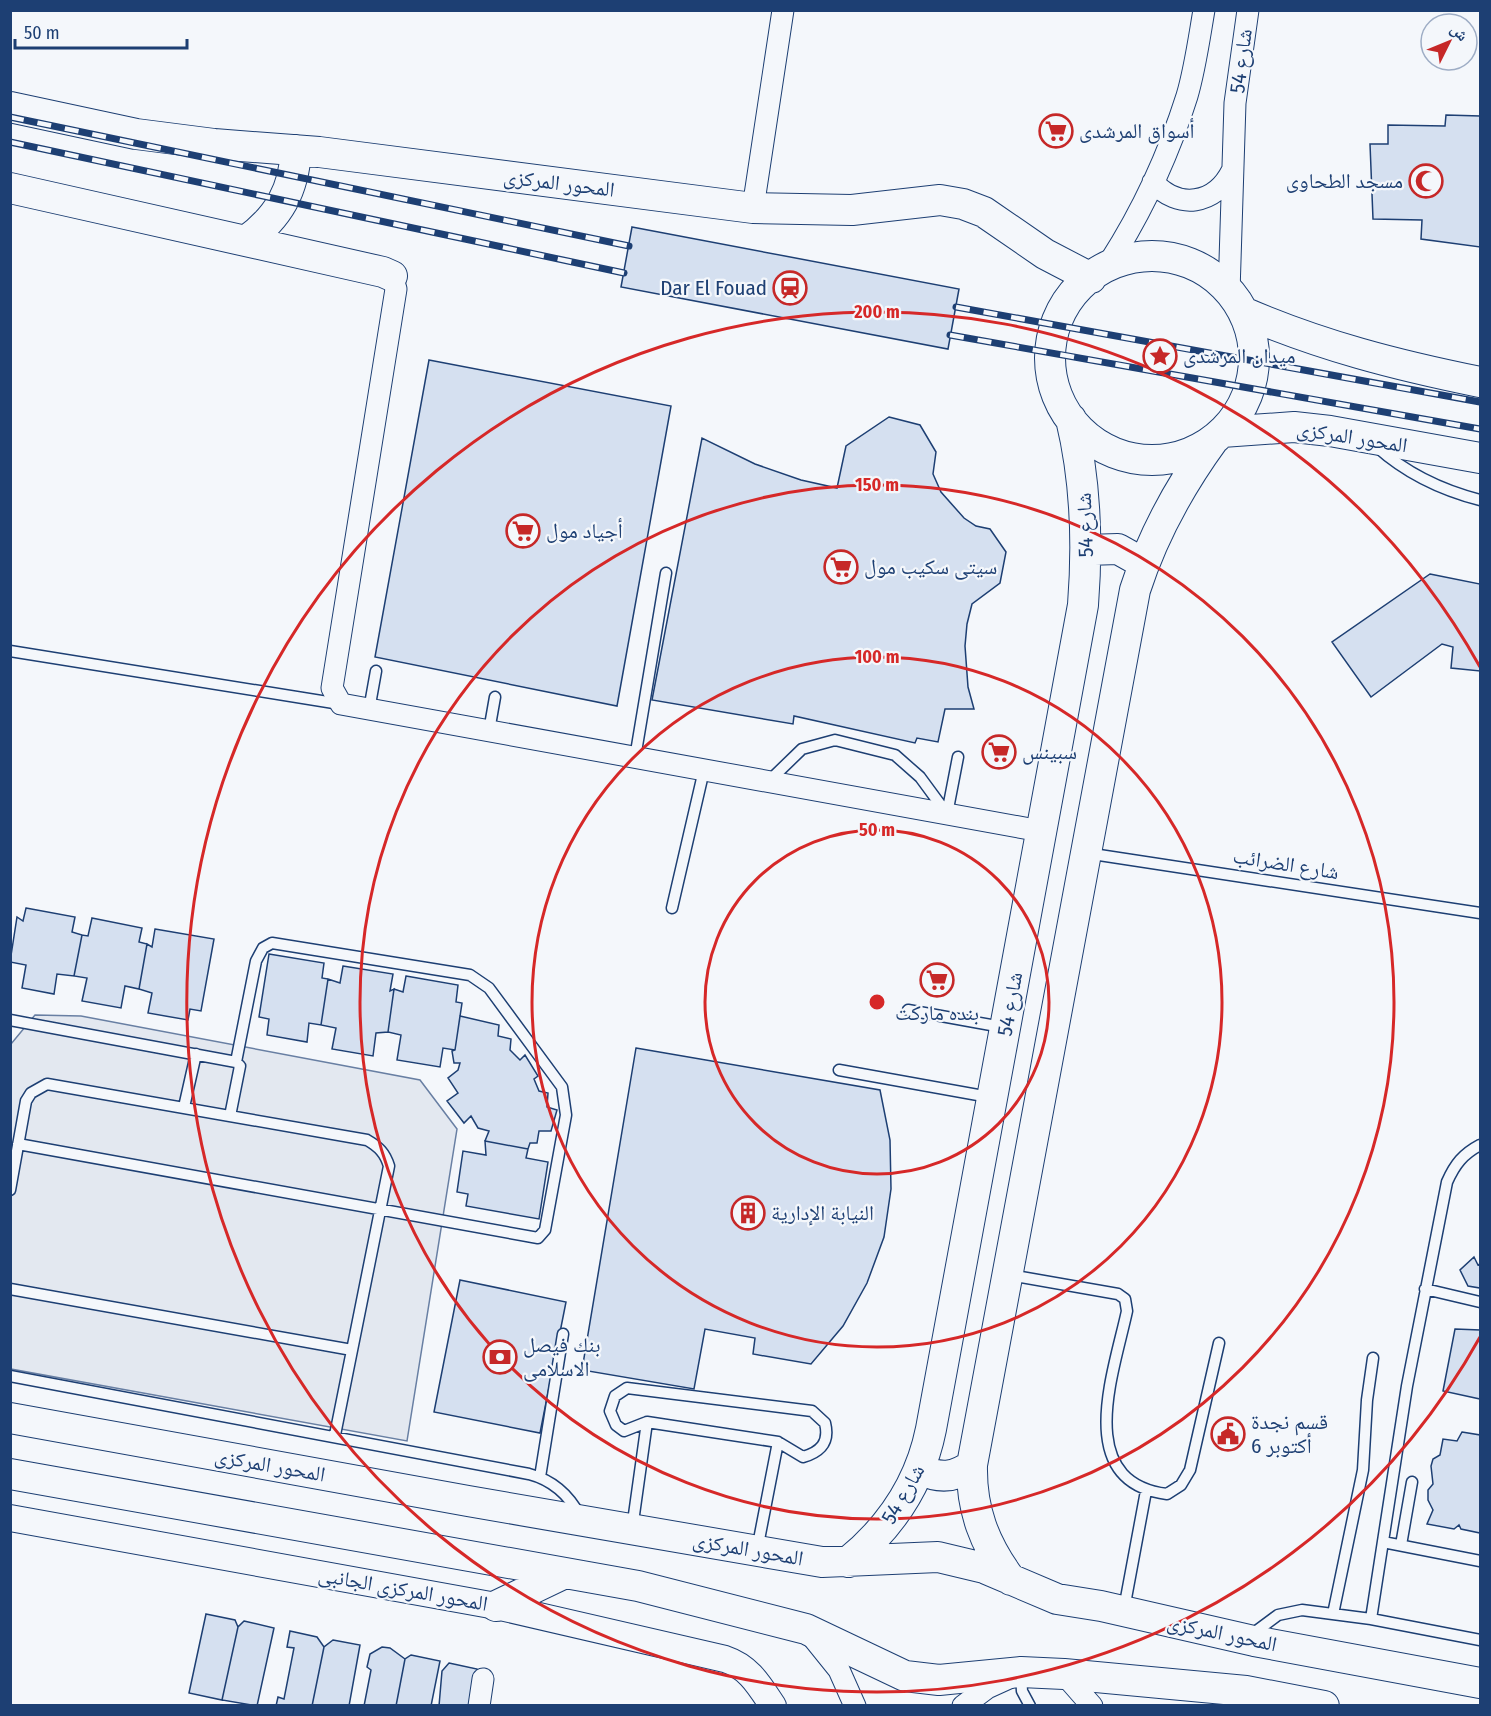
<svg xmlns="http://www.w3.org/2000/svg" width="1491" height="1716" font-family="'Fira Sans Condensed','Noto Naskh Arabic',sans-serif">
  <style>
    .parking { fill: #e3e8f0; stroke: #687fa3; stroke-width: 1.5 }
    .building { fill: #d5e0f0; stroke: #1d3f73; stroke-width: 1.5 }
    .lines { fill: none; stroke-linecap: round; stroke-linejoin: round }
    .service-casing { stroke: #1d3f73; stroke-width: 13 }
    .minor-casing { stroke: #1d3f73; stroke-width: 23 }
    .tertiary-casing { stroke: #1d3f73; stroke-width: 28 }
    .secondary-casing { stroke: #1d3f73; stroke-width: 32 }
    .service { stroke: #f4f7fb; stroke-width: 10 }
    .minor { stroke: #f4f7fb; stroke-width: 21 }
    .tertiary { stroke: #f4f7fb; stroke-width: 26 }
    .secondary { stroke: #f4f7fb; stroke-width: 30 }
    .rail-casing { stroke: #1d3f73; stroke-width: 7 }
    .rail { stroke: #f4f7fb; stroke-width: 4.5; stroke-dasharray: 14; stroke-linecap: butt }
    .ring { fill: none; stroke: #d62828; stroke-width: 3 }
    .labels { text-anchor: middle; dominant-baseline: central; stroke-width: 4.5; stroke-linejoin: round; paint-order: stroke }
    .street-label { font-size: 21px; fill: #1d3f73; stroke: #f4f7fb }
    .poi-label { font-size: 21px; fill: #1d3f73; stroke: #f4f7fb; text-anchor: start }
    .centre { fill: #d62828; stroke: #f4f7fb; stroke-width: 3 }
    .ring-label { font-size: 18px; text-anchor: middle; font-weight: bold; fill: #d62828; stroke: #f4f7fb; stroke-width: 4.5; stroke-linejoin: round; paint-order: stroke }
  </style>
  <rect width="100%" height="100%" fill="#f4f7fb"/>
  <!-- parking -->
  <path class="parking" d="M35 1015 81 1016 420 1080 457 1129 407 1441 11 1369V1044Z"/>
  <!-- building -->
  <path class="building" d="M1446 115 1480 116V247L1421 239 1422 220 1373 219 1370 144H1388V125L1445 126Z
    M632 227 959 289 948 349 621 287Z
    M429 360 671 406 617 706 375 657Z
    M889 417 920 425 936 452 933 474 941 492 964 518 976 526 990 529 1006 552 1000 583 972 604 967 624 965 646 968 687 974 709H945L938 742 917 738 915 743 794 716 793 724 652 700 702 438 755 464 801 480 837 488 846 446Z
    M1430 574 1480 584V671L1451 668 1453 647 1442 644 1371 697 1332 642Z
    M26 908 75 917 72 932 82 935 74 976 57 974 54 994 22 988 26 965 10 962 17 917 23 921Z
    M92 918 142 928 139 942 147 944 139 989 125 986 121 1008 82 1001 87 978 74 976 82 935 88 936Z
    M155 929 214 939 201 1011 190 1009 188 1020 148 1013 152 993 139 989 147 944 152 947Z
    M269 954 324 963 322 978 328 979 321 1025 309 1023 307 1042 267 1035 269 1019 259 1017Z
    M343 966 393 974 390 991 394 989 388 1032 376 1033 373 1056 332 1049 336 1028 321 1025 328 979 340 983Z
    M406 976 458 985 456 1002 462 1003 455 1050 443 1048 440 1067 397 1060 401 1035 388 1032 394 989 403 992Z
    M460 1016 499 1025 498 1036 511 1039 510 1050 520 1060 525 1055 538 1076 534 1079 539 1091 548 1093 547 1107 557 1110 551 1131H539L537 1143H530L528 1149 485 1141 489 1131 478 1128 471 1116 464 1123 447 1101 458 1093 448 1078 458 1070 460 1063H454L452 1051 455 1050Z
    M636 1048 880 1090 890 1140 891 1189 884 1237 867 1283 843 1326 811 1364 753 1354 755 1338 705 1329 694 1389 582 1370Z
    M485 1141 528 1149 526 1158 548 1162 539 1219 466 1206 468 1194 457 1192 463 1151 486 1155Z
    M1474 1257 1478 1265 1480 1264V1288L1468 1286 1460 1270Z
    M460 1280 566 1302 540 1433 434 1412Z
    M1455 1329 1480 1330V1399L1443 1391Z
    M1462 1432 1480 1435V1533L1461 1529 1459 1525 1454 1529 1427 1524 1433 1510 1428 1500V1490L1433 1484 1431 1466 1433 1459 1440 1455 1443 1439 1457 1441Z
    M206 1614 235 1620 238 1627 222 1700 189 1693Z
    M244 1621 274 1628 257 1706 222 1700 238 1627Z
    M290 1631 317 1637 324 1647 312 1706H276L278 1697 284 1699 294 1648 287 1647Z
    M333 1640 360 1645 349 1706H312L324 1647Z
    M382 1647 390 1648 405 1659 396 1706H364L371 1670 367 1667 370 1654Z
    M411 1655 440 1661 431 1706H396L405 1659Z
    M449 1663 477 1669 474 1706H439L442 1671Z"/>
  <g class="lines">
    <defs>
      <path id="service" d="M1377 447C1407 474 1441 490 1480 500
        M10 651 340 704
        M369 710 376 671
        M489 731 495 697
        M635 758 666 573
        M769 781 802 749 835 740 895 755 920 777 945 811
        M947 814 958 757
        M1086 853 1480 913
        M672 908 704 770
        M908 1010 1002 1027
        M10 1020 236 1062 240 1066 230 1116
        M839 1070 989 1097
        M184 1107 196 1054
        M18 1144 538 1238 545 1230 566 1115 562 1087 489 988 470 975 272 943 263 948 256 961 236 1062
        M10 1190 26 1101 31 1093 47 1084 367 1140C379 1147 385 1153 389 1166L335 1435
        M1010 1275 1118 1294 1125 1299 1127 1311C1114 1372 1072 1482 1167 1494L1181 1485 1190 1470 1219 1343
        M10 1289 352 1350
        M1425 1289 1480 1302
        M10 1376 529 1474C552 1480 569 1495 580 1516
        M627 1388 812 1411 825 1423C830 1443 820 1452 803 1457L778 1442 647 1422 624 1431 616 1425 610 1411 615 1396Z
        M540 1477 563 1334
        M632 1529 647 1422
        M1383 1542 1480 1561
        M1401 1545 1412 1482
        M757 1550 778 1442
        M1124 1609 1146 1491
        M1333 1614 1363 1470 1367 1400 1373 1358
        M1371 1619 1407 1386 1447 1182C1455 1164 1463 1154 1480 1145
        M1251 1635 1278 1615 1302 1610 1371 1619 1480 1640
        M1021 1675 1022 1691 1030 1706"/>
      <path id="minor" d="M1153 182C1178 210 1215 205 1232 171
        M753 208 783 10
        M1107 266C1141 214 1168 156 1187 96 1195 69 1199 39 1204 10
        M392 276 396 289 332 688 341 704 1041 831
        M1229 292 1235 103 1248 10
        M810 1634 839 1670 855 1706
        M1064 1674 1092 1706
        M479 1706 483 1679
        M963 1706 987 1688 1009 1678"/>
      <path id="tertiary" d="M10 1518 496 1606 725 1659C749 1667 759 1685 773 1706"/>
      <path id="secondary" d="M10 107 136 134 214 144 319 152 753 208 852 210 940 200 963 204 984 212 1045 254 1091 278
        M10 188 383 272 392 276
        M246 241C279 217 294 190 296 150
        M1050 358a102 102 0 1 1 204 0a102 102 0 1 1-204 0Z
        M1243 312C1322 346 1396 365 1480 382
        M1222 432 1294 427 1330 431 1480 458
        M1087 550 1118 549 1143 563
        M10 1418 468 1501 822 1562 938 1557 984 1568 1057 1599 1101 1606 1254 1641 1480 1683
        M920 1469C939 1479 955 1478 972 1465
        M10 1474 638 1586 806 1629 905 1676 939 1680 1021 1672 1064 1674 1246 1691 1324 1706
        M848 1562C891 1527 920 1484 931 1429L1083 605C1088 541 1086 481 1071 419
        M1011 1580C984 1544 971 1509 972 1465L1135 590C1153 534 1179 487 1214 439
        M496 1606 565 1573"/>
    </defs>
    <!-- service casing -->
    <use href="#service" class="service-casing"/>
    <!-- minor casing -->
    <use href="#minor" class="minor-casing"/>
    <!-- tertiary casing -->
    <use href="#tertiary" class="tertiary-casing"/>
    <!-- secondary casing -->
    <use href="#secondary" class="secondary-casing"/>
    <!-- service -->
    <use href="#service" class="service"/>
    <!-- minor -->
    <use href="#minor" class="minor"/>
    <!-- tertiary -->
    <use href="#tertiary" class="tertiary"/>
    <!-- secondary -->
    <use href="#secondary" class="secondary"/>
    <defs>
      <path id="rail" d="M10 117 629 246
        M10 142 624 273
        M956 307 1480 402
        M950 335 1480 429"/>
    </defs>
    <!-- rail casing -->
    <use href="#rail" class="rail-casing"/>
    <!-- rail -->
    <use href="#rail" class="rail"/>
  </g>
  <!-- distance rings -->
  <g class="ring">
    <circle cx="877" cy="1002" r="172"/>
    <circle cx="877" cy="1002" r="345"/>
    <circle cx="877" cy="1002" r="517"/>
    <path d="M1480 1337A690 690 0 1 1 1480 667"/>
  </g>
  <!-- icons -->
  <defs>
    <symbol id="supermarket-ring" viewBox="-11 -11 22 22"><circle r="9.5" fill="#f4f7fb" stroke="#c62828" stroke-width="1.5"/><path d="M-6-5.5h2.5l.6 2H6L4.5 2H-2.5L-4.4-4H-6ZM-1.5 3.2a1.3 1.3 0 1 0 .1 0ZM3 3.2a1.3 1.3 0 1 0 .1 0Z" fill="#c62828"/></symbol>
    <symbol id="mosque-ring" viewBox="-11 -11 22 22"><circle r="9.5" fill="#f4f7fb" stroke="#c62828" stroke-width="1.5"/><path d="M3.5-4.9A6 6 0 1 0 3.5 4.9A5 5 0 1 1 3.5-4.9Z" fill="#c62828"/></symbol>
    <symbol id="station-ring" viewBox="-11 -11 22 22"><circle r="9.5" fill="#f4f7fb" stroke="#c62828" stroke-width="1.5"/><path d="M-3-6H3Q5-6 5-4V2Q5 4 3 4L4.5 6H3L1.5 4h-3L-3 6H-4.5L-3 4Q-5 4-5 2V-4Q-5-6-3-6ZM-3.5-4v3h7v-3ZM-3.5 1v1.5H-2V1ZM2 1v1.5H3.5V1Z" fill="#c62828"/></symbol>
    <symbol id="sight-ring" viewBox="-11 -11 22 22"><circle r="9.5" fill="#f4f7fb" stroke="#c62828" stroke-width="1.5"/><path d="M0-6L1.8-2.2L6-1.7L2.9 1.2L3.7 5.4L0 3.3L-3.7 5.4L-2.9 1.2L-6-1.7L-1.8-2.2Z" fill="#c62828"/></symbol>
    <symbol id="building-ring" viewBox="-11 -11 22 22"><circle r="9.5" fill="#f4f7fb" stroke="#c62828" stroke-width="1.5"/><path d="M-4-6H4V6H1V3H-1V6H-4ZM-2.5-4.3h1.7v1.8h-1.7ZM.8-4.3h1.7v1.8H.8ZM-2.5-1h1.7V.8h-1.7ZM.8-1h1.7V.8H.8Z" fill="#c62828"/></symbol>
    <symbol id="bank-ring" viewBox="-11 -11 22 22"><circle r="9.5" fill="#f4f7fb" stroke="#c62828" stroke-width="1.5"/><path d="M-6-4H6V4H-6ZM0-2.3a2.3 2.3 0 1 0 0 4.6a2.3 2.3 0 1 0 0-4.6Z" fill="#c62828"/></symbol>
    <symbol id="civic-ring" viewBox="-11 -11 22 22"><circle r="9.5" fill="#f4f7fb" stroke="#c62828" stroke-width="1.5"/><path d="M-.6-6.5H3V-4.5H.6V-3L4-1V1h2V6H-6V1h2V-1L-.6-3ZM-1.2 2.5V6h2.4V2.5Z" fill="#c62828"/></symbol>
  </defs>
  <g fill-rule="evenodd">
    <use href="#supermarket-ring" x="1037" y="112" width="38" height="38"/>
    <use href="#mosque-ring" x="1407" y="162" width="38" height="38"/>
    <use href="#station-ring" x="771" y="269" width="38" height="38"/>
    <use href="#sight-ring" x="1141" y="337" width="38" height="38"/>
    <use href="#supermarket-ring" x="504" y="512" width="38" height="38"/>
    <use href="#supermarket-ring" x="822" y="548" width="38" height="38"/>
    <use href="#supermarket-ring" x="980" y="733" width="38" height="38"/>
    <use href="#supermarket-ring" x="918" y="961" width="38" height="38"/>
    <use href="#building-ring" x="729" y="1194" width="38" height="38"/>
    <use href="#bank-ring" x="481" y="1338" width="38" height="38"/>
    <use href="#civic-ring" x="1209" y="1415" width="38" height="38"/>
  </g>
  <g class="labels">
    <!-- street labels -->
    <g class="street-label">
      <text transform="translate(1241 61) rotate(-83)">شارع 54</text>
      <text transform="translate(559 183) rotate(7)">المحور المركزى</text>
      <text transform="translate(1352 437) rotate(9)">المحور المركزى</text>
      <text transform="translate(1085 525) rotate(-92)">شارع 54</text>
      <text transform="translate(1286 864) rotate(9)">شارع الضرائب</text>
      <text transform="translate(1010 1004) rotate(-80)">شارع 54</text>
      <text transform="translate(270 1465) rotate(10)">المحور المركزى</text>
      <text transform="translate(903 1494) rotate(-60)">شارع 54</text>
      <text transform="translate(748 1549) rotate(10)">المحور المركزى</text>
      <text transform="translate(403 1589) rotate(10)">المحور المركزى الجانبى</text>
      <text transform="translate(1222 1633) rotate(12)">المحور المركزى</text>
    </g>
    <!-- poi labels -->
    <g class="poi-label">
      <text x="1079" y="131">أسواق المرشدى</text>
      <text x="1403" y="181" text-anchor="end">مسجد الطحاوى</text>
      <text x="767" y="288" text-anchor="end">Dar El Fouad</text>
      <text x="1183" y="356">ميدان المرشدى</text>
      <text x="546" y="531">أجياد مول</text>
      <text x="864" y="567">سيتى سكيب مول</text>
      <text x="1022" y="752">سبينس</text>
      <text x="937" y="1013" text-anchor="middle">بنده ماركت</text>
      <text x="771" y="1213">النيابة الإدارية</text>
      <text x="523" y="1345">بنك فيصل<tspan x="523" dy="24">الاسلامى</tspan></text>
      <text x="1251" y="1422">قسم نجدة<tspan x="1251" dy="24">6 أكتوبر</tspan></text>
    </g>
  </g>
  <circle cx="877" cy="1002" r="9" class="centre"/>
  <g class="ring-label">
    <text x="877" y="318">200 m</text>
    <text x="877" y="491">150 m</text>
    <text x="877" y="663">100 m</text>
    <text x="877" y="836">50 m</text>
  </g>
  <!-- border -->
  <rect width="1491" height="1716" fill="none" stroke="#1d3f73" stroke-width="24"/>
  <!-- north arrow -->
  <g transform="translate(1449 42) rotate(47)"><circle r="28" fill="#f4f7fb" stroke="#9eadc5" stroke-width="1.5"/>
  <path d="M0-4.5L10 22L0 15L-10 22Z" fill="#c62828"/>
  <text y="-9" font-size="16" font-weight="bold" text-anchor="middle" fill="#1d3f73">ش</text>
  </g>
  <!-- scale -->
  <path d="M15 39v9h172v-9" fill="none" stroke="#1d3f73" stroke-width="3"/>
  <text x="24" y="39" font-size="18" fill="#1d3f73" stroke="#f4f7fb" stroke-width="4.5" paint-order="stroke">50 m</text>
</svg>
